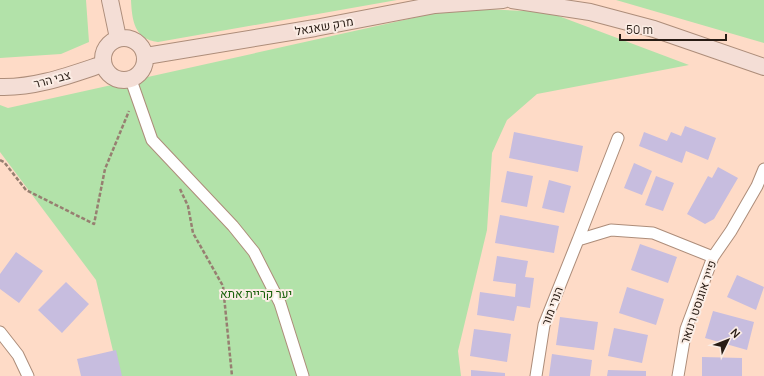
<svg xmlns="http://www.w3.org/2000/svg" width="764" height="376" font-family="Manrope,Heebo,sans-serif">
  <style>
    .green { fill: #b2e2a9 }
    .building { fill: #c7bddf }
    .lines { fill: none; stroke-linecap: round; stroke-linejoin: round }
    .street-casing { stroke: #ad8d7a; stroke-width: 13 }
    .secondary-casing { stroke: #ad8d7a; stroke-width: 18 }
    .path { stroke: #977f71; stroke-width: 2.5; stroke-dasharray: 4 2; stroke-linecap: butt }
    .street { stroke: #fff; stroke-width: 11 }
    .secondary { stroke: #f4ded6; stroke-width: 16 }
    .labels { text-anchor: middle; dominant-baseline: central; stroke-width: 4; stroke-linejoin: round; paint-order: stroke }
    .street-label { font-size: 12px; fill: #281c14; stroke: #fbede5 }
    .park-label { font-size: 12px; fill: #185f09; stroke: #fbede5 }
  </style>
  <rect width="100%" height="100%" fill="#fedbc7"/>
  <!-- green -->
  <path class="green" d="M0 0H86L89 42 61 54 0 58Z
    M131 0H397L158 42C134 39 132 20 131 0Z
    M616 0H764V43Z
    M458 8 548 12 689 65 537 94 507 120 492 153 487 230 458 351 461 376H119L96 280 0 152V105L8 108Z"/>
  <!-- building -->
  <path class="building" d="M685 126 716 138 708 160 686 151 682 163 639 146 644 132 667 141 671 132 681 136Z
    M514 132 583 146 578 172 509 158Z
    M634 163 652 171 642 195 624 188Z
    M718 167 738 178 714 219 705 224 687 214 708 176 712 178Z
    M507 171 533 176 527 207 501 202Z
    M656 176 674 183 663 211 645 205Z
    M549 180 571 186 564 213 542 208Z
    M500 215 559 226 554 253 495 243Z
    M640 244 677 257 668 283 631 270Z
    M16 252 43 271 19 303 0 289V274Z
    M497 256 528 261 525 277 534 278 530 308 517 306 514 321 477 315 480 292 515 297 516 284 493 281Z
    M737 275 764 287 756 310 727 297Z
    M66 282 89 304 62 333 38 310Z
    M627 287 664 299 656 325 619 313Z
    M713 311 754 322 747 350 705 338Z
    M560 317 598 322 594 350 556 345Z
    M614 328 648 335 642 363 608 356Z
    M474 329 511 334 507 362 470 356Z
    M116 350 122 376H81L77 359Z
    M552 354 592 360 590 376H549Z
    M702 357 742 358V376H702Z
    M471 370 505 373V376H471Z
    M608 370 646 371V376H607Z"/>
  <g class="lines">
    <defs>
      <path id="street" d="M131 80 152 140 233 226 254 252 280 303 303 376
        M618 138 578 240 611 230 653 233 713 257
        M0 332 18 355 28 376
        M536 376 544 325 578 240
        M678 376 686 329 713 257 731 231 757 186 764 169"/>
      <path id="secondary" d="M110 0 118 38
        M512 0 590 12 654 29 764 67
        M103 59a21 21 0 1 1 42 0a21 21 0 1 1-42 0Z
        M146 56 315 28 435 5 503 0
        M0 87C36 88 70 75 103 64"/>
    </defs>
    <!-- street casing -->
    <use href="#street" class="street-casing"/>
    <!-- secondary casing -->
    <use href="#secondary" class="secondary-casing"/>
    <!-- path -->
    <path class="path" d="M0 160 4 162 26 190 94 224 105 169 129 111
      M180 189 188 206 193 233 223 286 232 376"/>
    <!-- street -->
    <use href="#street" class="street"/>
    <!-- secondary -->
    <use href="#secondary" class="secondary"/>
  </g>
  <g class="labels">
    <!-- street labels -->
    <g class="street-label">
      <text transform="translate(324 26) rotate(-10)">מרק שאגאל</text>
      <text transform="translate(52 79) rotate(-15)">צבי הרר</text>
      <text transform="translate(698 302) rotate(-71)">פייר אוגוסט רנואר</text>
      <text transform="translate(552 306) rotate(-70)">הנרי מור</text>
    </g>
    <!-- park labels -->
    <g class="park-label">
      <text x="256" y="293">יער קריית אתא</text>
    </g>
  </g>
  <!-- north arrow -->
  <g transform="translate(728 340) rotate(47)" stroke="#fbede5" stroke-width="3" paint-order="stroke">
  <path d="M0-3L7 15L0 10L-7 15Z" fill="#281c14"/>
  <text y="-6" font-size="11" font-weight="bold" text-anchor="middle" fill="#281c14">N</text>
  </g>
  <!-- scale -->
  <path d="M620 34v6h106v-6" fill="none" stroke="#281c14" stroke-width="2"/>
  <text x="626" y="34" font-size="12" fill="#281c14" stroke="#fbede5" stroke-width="3" paint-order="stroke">50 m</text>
</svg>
